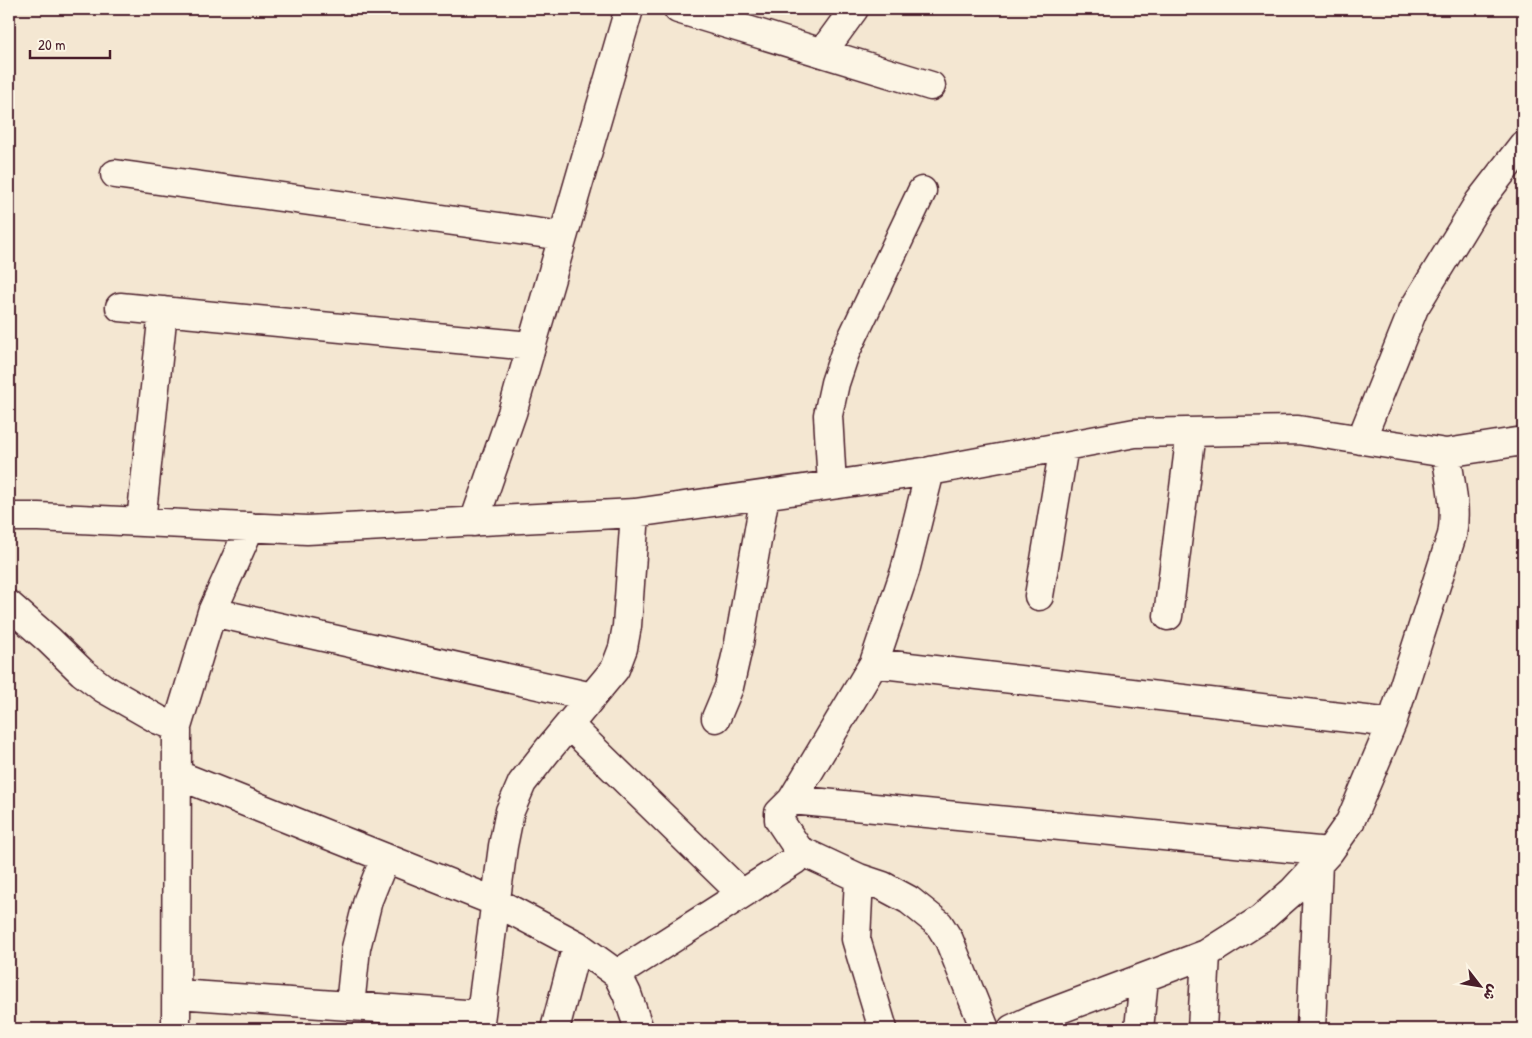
<svg xmlns="http://www.w3.org/2000/svg" width="1532" height="1038" font-family="'Patrick Hand','Playpen Sans Arabic',sans-serif">
  <style>
    .lines { fill: none; stroke-linecap: round; stroke-linejoin: round }
    .minor-casing { stroke: #4a1f2b; stroke-width: 31 }
    .minor { stroke: #fcf5e5; stroke-width: 28 }
  </style>
  <rect width="100%" height="100%" fill="#f4e7d2"/>
  <filter id="ink" filterUnits="userSpaceOnUse"><feTurbulence type="fractalNoise" baseFrequency=".02" numOctaves="2"/><feDisplacementMap in="SourceGraphic" scale="10" xChannelSelector="R" yChannelSelector="G"/><feConvolveMatrix kernelMatrix="1 2 1 2 8 2 1 2 1" color-interpolation-filters="sRGB"/></filter>
  <g filter="url(#ink)">
    <g class="lines">
      <defs>
        <path id="minor" d="M678 9 931 86
          M822 53 854 9
          M115 174 563 236
          M120 307 531 346
          M1361 440 1414 308 1479 202 1523 145
          M832 485 828 415 835 383 845 353 922 191
          M9 517H38L307 530 635 513 930 471 1135 433 1298 430 1446 453 1523 441
          M141 522 163 311
          M474 522 512 413 629 9
          M1039 596 1064 446
          M9 605 49 640 82 672 103 688 159 720 177 727 176 1029
          M212 612 592 697
          M1168 616 1191 432
          M874 663 1392 723
          M716 718 729 687 739 643 765 495
          M569 725 742 894
          M177 727 212 612 250 527
          M178 775 496 902 577 945 617 974 627 994 639 1029
          M792 800 1329 852
          M799 850 859 878 856 939 883 1029
          M859 878 883 886 909 900 939 924 949 940 985 1029
          M617 974 795 860 799 850 779 820V813L792 800 874 663 905 571 930 471
          M177 994 480 1015
          M350 1006 356 948 368 900 385 858
          M479 1029 503 846 510 811 522 783 547 751 615 669 623 648 627 626 635 513
          M555 1029 577 945
          M1012 1029 1031 1020 1206 954 1261 919 1293 891 1329 852 1350 822 1392 723 1452 535C1457 507 1450 481 1446 453
          M1139 1029 1144 978
          M1202 1029 1206 954
          M1311 1029 1318 863"/>
      </defs>
      <!-- minor casing -->
      <use href="#minor" class="minor-casing"/>
      <!-- minor -->
      <use href="#minor" class="minor"/>
    </g>
  </g>
  <!-- margin -->
  <rect width="1532" height="1038" fill="none" stroke="#fcf5e5" stroke-width="30"/>
  <rect x="15" y="15" width="1502" height="1008" fill="none" stroke="#4a1f2b" stroke-width="2" filter="url(#ink)"/>
  <!-- north arrow -->
  <g transform="translate(1480 986) rotate(121)" stroke="#fcf5e5" stroke-width="4" paint-order="stroke">
  <path d="M0-4L9 19L0 12L-9 19Z" fill="#4a1f2b"/>
  <text y="-8" font-size="14" font-weight="bold" text-anchor="middle" fill="#4a1f2b">ش</text>
  </g>
  <!-- scale -->
  <path d="M30 50v8h80v-8" fill="none" stroke="#4a1f2b" stroke-width="2.5"/>
  <text x="38" y="50" font-size="15" fill="#4a1f2b" stroke="#fcf5e5" stroke-width="4" paint-order="stroke">20 m</text>
</svg>
